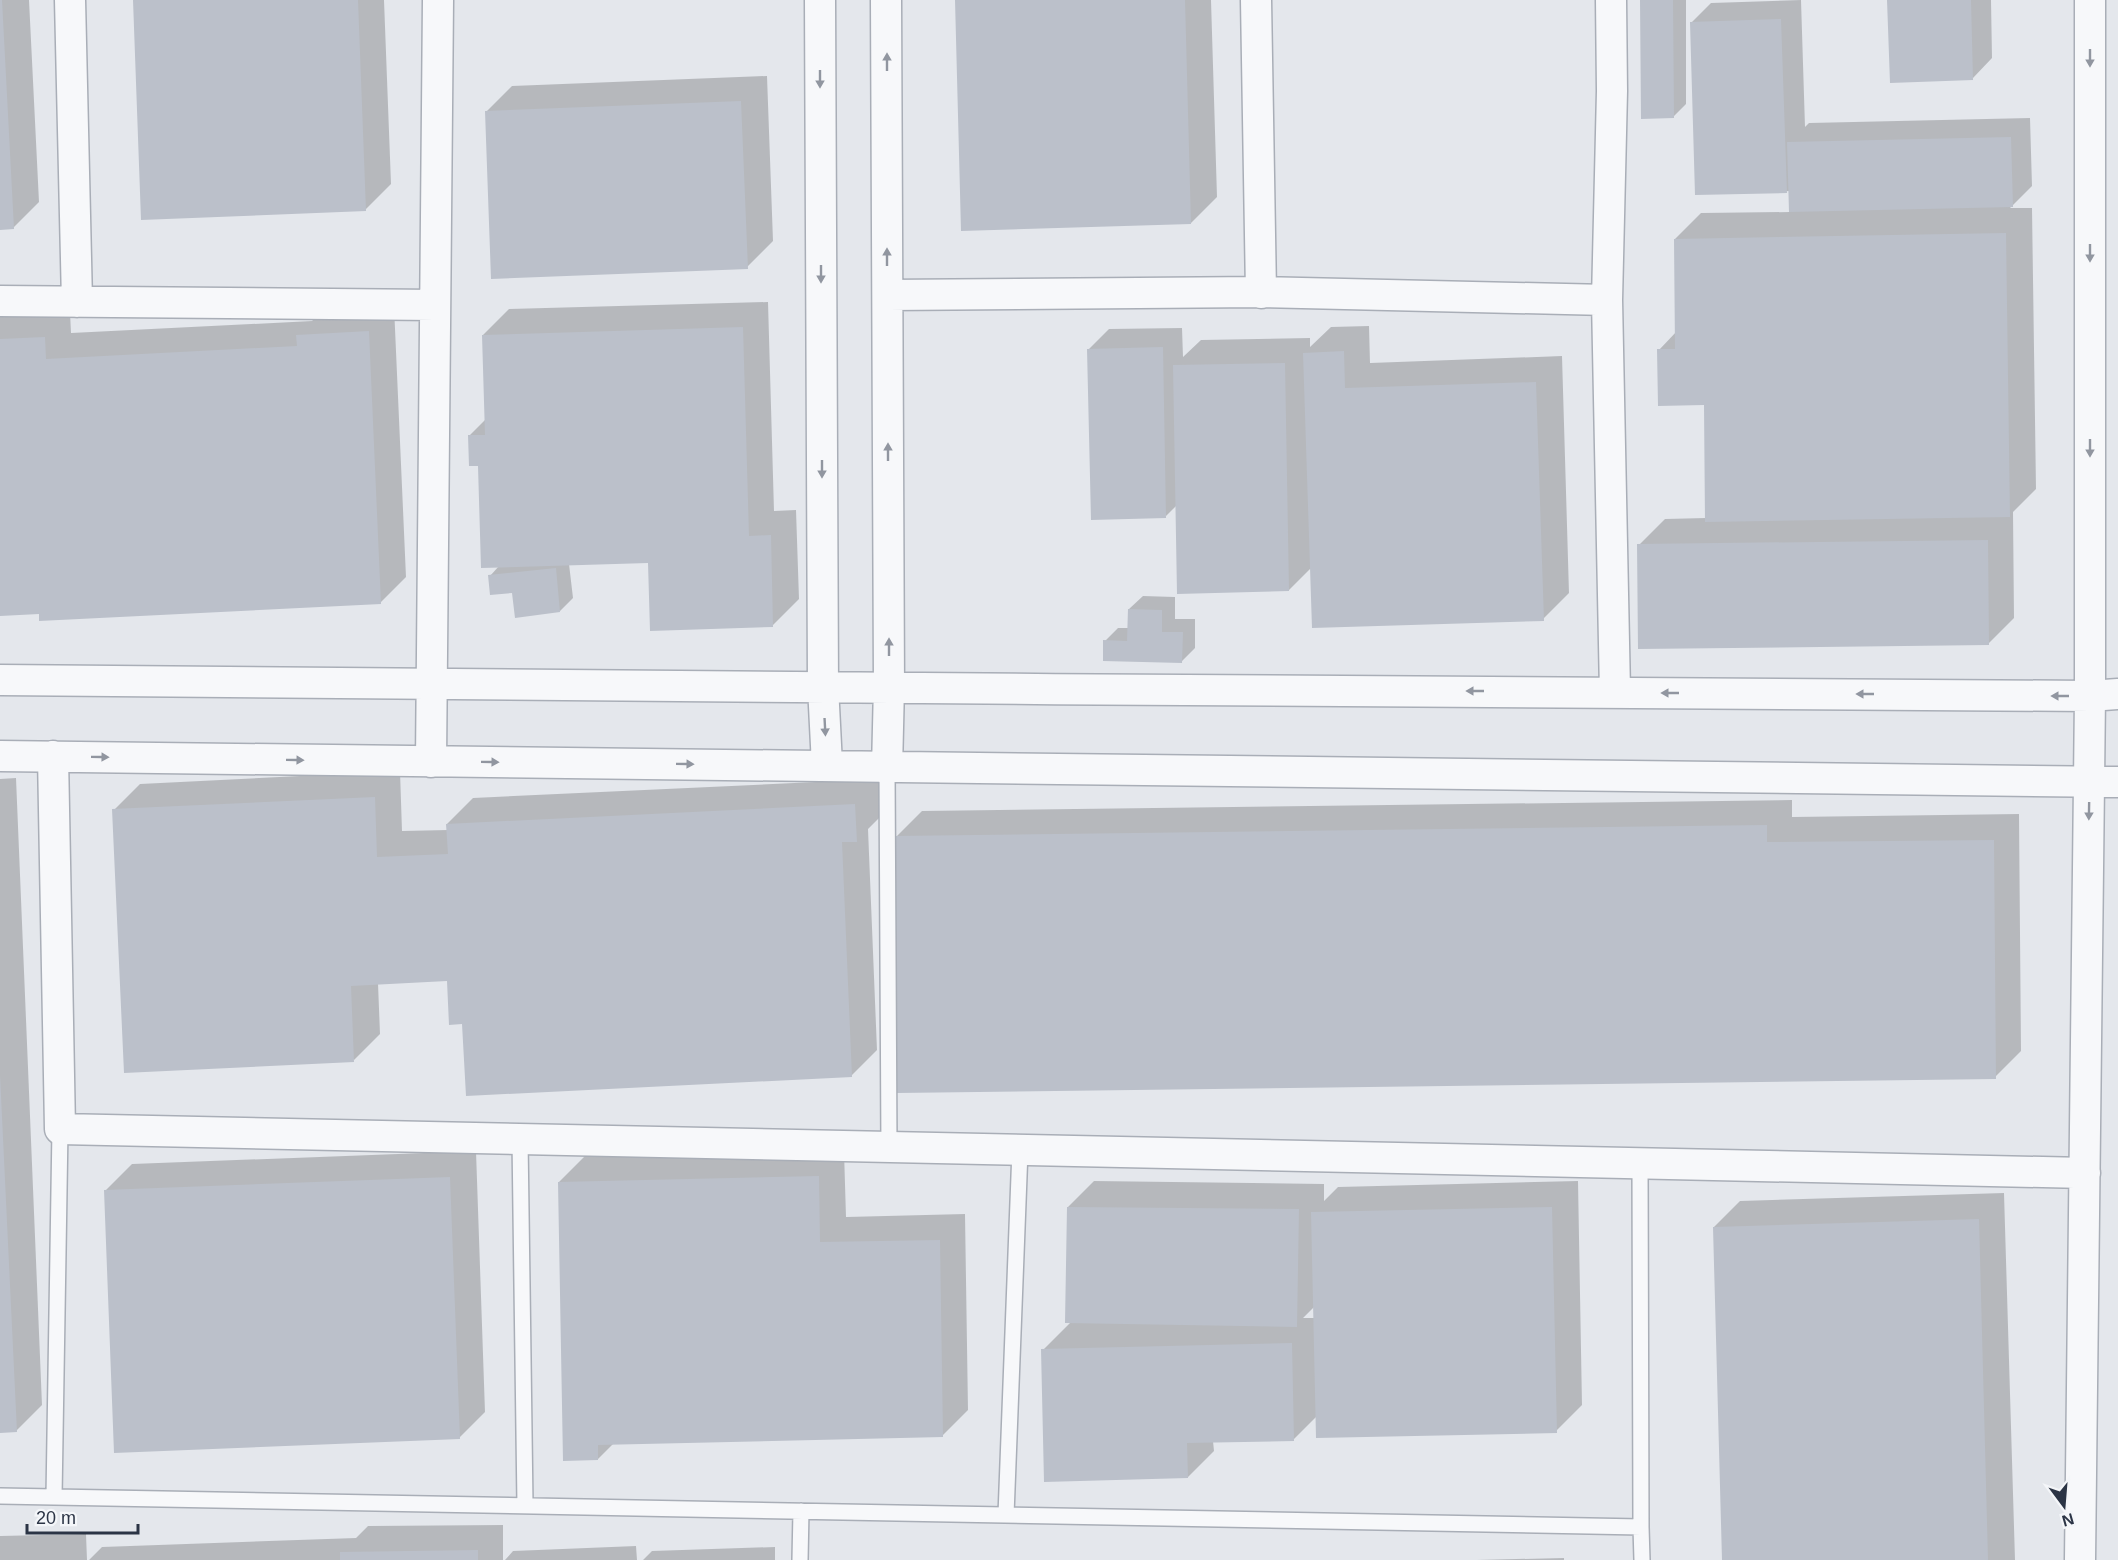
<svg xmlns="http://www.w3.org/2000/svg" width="2118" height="1560" font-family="Helvetica,sans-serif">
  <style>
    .shadow { fill: #0003; fill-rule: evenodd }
    .building { fill: #bbc0ca }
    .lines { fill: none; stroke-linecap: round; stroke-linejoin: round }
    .service-casing { stroke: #a9aeb7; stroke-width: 18 }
    .minor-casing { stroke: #a9aeb7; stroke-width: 33 }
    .service { stroke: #f7f8fa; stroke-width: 15 }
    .minor { stroke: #f7f8fa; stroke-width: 30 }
    .oneway { fill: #9196a0 }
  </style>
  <rect width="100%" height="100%" fill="#e4e7ec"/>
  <!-- shadow -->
  <path class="shadow" d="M0 0H29L39 202 13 228H0Z
    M134 0H384L391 184 365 210Z
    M957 0H1211L1217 197 1191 223Z
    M1642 0H1686V104L1673 117Z
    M1801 0 1805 127 1809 123 2030 118 2032 186 2010 208H2032L2036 489 2013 512 2014 618 1988 644 1639 545 1665 519 1706 518 1705 404 1659 350 1677 331 1675 239 1701 213 1790 212V191L1696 194 1691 23 1711 3Z
    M1889 0H1991L1992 58 1973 78Z
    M767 76 773 241 747 267 486 112 512 86Z
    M768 302 774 511 796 510 799 599 773 625 650 562 569 564 573 598 560 611 513 591 490 576 499 566 480 464 469 436 486 419 483 335 509 309Z
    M394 306 406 577 380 603 0 614V315L70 312 71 333 312 321 324 309Z
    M1369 326 1370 363 1562 356 1569 593 1543 619 1312 567 1289 590 1177 505 1166 516 1089 349 1109 329 1182 328 1183 357 1201 340 1310 338V347L1331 327Z
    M1143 596 1175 597V619H1195V648L1181 662 1105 641 1118 628H1129V609Z
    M400 771 402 831 448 830 447 824 473 798 880 779 882 815 868 829 877 1050 851 1076 464 1023 449 980 378 983 380 1034 354 1060 114 810 140 784Z
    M16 778 42 1405 16 1431H0V779Z
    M1792 800V817L2019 814 2021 1051 1995 1077 896 837 922 811Z
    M476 1151 485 1412 459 1438 106 1190 132 1164Z
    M844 1151 846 1217 965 1214 968 1410 942 1436 614 1443 598 1459 559 1182 585 1156Z
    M1094 1181 1324 1184V1201L1338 1187 1578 1181 1582 1405 1556 1431 1317 1416 1294 1439 1213 1441 1214 1451 1188 1477 1043 1350 1071 1322 1068 1207ZM1314 1307V1318H1303Z
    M2004 1193 2015 1560H1723L1714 1227 1740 1201Z
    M503 1525V1560H89L102 1547 356 1538 368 1526Z
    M86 1534 87 1560H0V1536Z
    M636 1546 637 1560H505L513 1551Z
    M775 1547V1560H643L652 1551Z
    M1564 1558V1560H1476Z"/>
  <!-- building -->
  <path class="building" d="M0 0H2L14 229 0 230Z
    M133 0H358L366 211 141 220Z
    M955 0H1185L1191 224 961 231Z
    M1640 0H1673L1674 118 1641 119Z
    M1887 0H1971L1973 80 1890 83Z
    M1781 19 1787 193 1695 195 1690 22Z
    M741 101 748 269 491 279 485 111Z
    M2011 137 2013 207 1789 212 1787 142Z
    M2006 233 2010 517 1705 522 1704 405 1658 406 1657 349H1675L1674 239Z
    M743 327 749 536 771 535 773 627 650 631 648 563 481 568 478 466H469L468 435H485L482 335Z
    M369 331 381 604 39 621V614L0 616V339L45 337 46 359 297 346 296 335Z
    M1163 347 1166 518 1091 520 1087 349Z
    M1344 351 1345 388 1536 382 1544 621 1312 628 1303 353Z
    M1285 363 1289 591 1177 594 1173 365Z
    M1988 540 1989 645 1638 649 1637 544Z
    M556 568 560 612 515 618 512 593 490 595 488 575Z
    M1128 609 1162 610V632H1183L1182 663 1103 661V640L1127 641Z
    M375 797 377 857 448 854 446 824 855 804 857 842H842L852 1077 466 1096 462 1024 449 1025 447 981 351 986 354 1062 124 1073 112 809Z
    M1767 825V842L1994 840 1996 1079 897 1093 894 836Z
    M0 1075 17 1432 0 1433Z
    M819 1176 820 1242 940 1240 943 1437 598 1445V1460L563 1461 558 1182Z
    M450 1177 460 1439 114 1453 104 1190Z
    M1067 1207 1299 1209 1297 1327 1065 1323Z
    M1552 1207 1557 1433 1316 1438 1311 1212Z
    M1979 1219 1988 1560H1722L1713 1227Z
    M1292 1343 1294 1441 1187 1443 1188 1478 1044 1482 1041 1349Z
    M478 1550V1560H340V1552Z"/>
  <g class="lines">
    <defs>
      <path id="service" d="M887 769 889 1148
        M60 1129 54 1497 1641 1527 1640 1164
        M520 1139 525 1505
        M0 1496 54 1497
        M1006 1515 1020 1150
        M1641 1527 1642 1560
        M800 1560 801 1511"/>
      <path id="minor" d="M70 0 77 302
        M820 0 823 686 827 765
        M886 0 889 686 887 769
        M1256 0 1261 293
        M1611 0 1612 91 1607 300 1615 692
        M888 295 1260 292 1607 300
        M0 301 435 305
        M0 680C697 688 1393 691 2090 696L2118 694
        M0 756 2118 782
        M53 756 60 1129 2085 1173
        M431 762 438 0
        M2080 1560 2090 696V0"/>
    </defs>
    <!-- service casing -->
    <use href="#service" class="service-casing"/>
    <!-- minor casing -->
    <use href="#minor" class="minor-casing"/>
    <!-- service -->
    <use href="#service" class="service"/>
    <!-- minor -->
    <use href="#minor" class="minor"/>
  </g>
  <!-- one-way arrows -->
  <defs><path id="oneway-solid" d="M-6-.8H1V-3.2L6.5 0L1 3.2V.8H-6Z" transform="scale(1.5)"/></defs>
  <g class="oneway">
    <use href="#oneway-solid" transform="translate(2090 58) rotate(90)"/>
    <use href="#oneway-solid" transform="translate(887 62) rotate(-90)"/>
    <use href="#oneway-solid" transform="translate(820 79) rotate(90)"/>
    <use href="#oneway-solid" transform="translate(2090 253) rotate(90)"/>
    <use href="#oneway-solid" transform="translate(887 257) rotate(-90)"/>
    <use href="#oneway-solid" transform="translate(821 274) rotate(90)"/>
    <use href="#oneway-solid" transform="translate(2090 448) rotate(90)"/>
    <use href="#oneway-solid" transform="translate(888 452) rotate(-90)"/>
    <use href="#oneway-solid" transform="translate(822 469) rotate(90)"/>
    <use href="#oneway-solid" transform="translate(889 647) rotate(-90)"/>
    <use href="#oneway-solid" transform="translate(1475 691) rotate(-180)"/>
    <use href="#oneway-solid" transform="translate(1670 693) rotate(-180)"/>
    <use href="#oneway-solid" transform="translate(1865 694) rotate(-180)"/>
    <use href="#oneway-solid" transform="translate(2060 696) rotate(-180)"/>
    <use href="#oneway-solid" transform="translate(825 727) rotate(87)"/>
    <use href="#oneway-solid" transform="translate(100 757) rotate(1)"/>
    <use href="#oneway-solid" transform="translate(295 760) rotate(1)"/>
    <use href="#oneway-solid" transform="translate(490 762) rotate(1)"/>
    <use href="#oneway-solid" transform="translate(685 764) rotate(1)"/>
    <use href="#oneway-solid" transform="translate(2089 811) rotate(91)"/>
  </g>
  <!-- north arrow -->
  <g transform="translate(2064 1506) rotate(164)" stroke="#f4f6f9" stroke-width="4.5" paint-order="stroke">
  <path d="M0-4.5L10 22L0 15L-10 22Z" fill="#2b3445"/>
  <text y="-9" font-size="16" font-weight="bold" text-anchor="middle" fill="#2b3445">N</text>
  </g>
  <!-- scale -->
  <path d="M27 1524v9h111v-9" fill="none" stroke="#2b3445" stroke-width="3"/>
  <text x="36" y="1524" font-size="18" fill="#2b3445" stroke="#f4f6f9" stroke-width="4.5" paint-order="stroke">20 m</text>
</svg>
